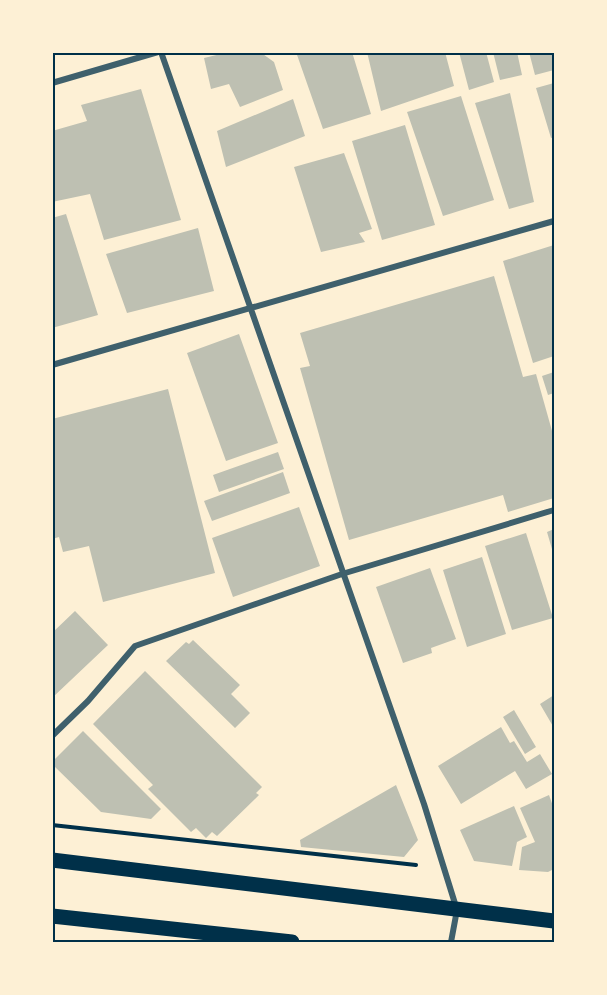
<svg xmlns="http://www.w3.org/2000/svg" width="607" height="995" font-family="'Noto Sans',sans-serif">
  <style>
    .building { fill: #bec0b2 }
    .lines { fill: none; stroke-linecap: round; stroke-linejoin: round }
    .path { stroke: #003049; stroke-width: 4 }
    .minor { stroke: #3f606c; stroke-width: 6 }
    .primary { stroke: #003049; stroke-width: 15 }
    .neatline { fill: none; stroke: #003049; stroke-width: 2 }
  </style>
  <rect width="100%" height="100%" fill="#fdf0d5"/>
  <!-- building -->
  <path class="building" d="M229 52H260L274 62 283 90 240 107 229 84 211 89 204 58Z
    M296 52H352L371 114 323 129Z
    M367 52H445L454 86 381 111Z
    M459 52H486L494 82 469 90Z
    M493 52H517L522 75 500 80Z
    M529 52H554V70L535 75Z
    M554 83V137L551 138 536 88Z
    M141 89 181 220 104 240 90 194 52 202V131L87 121 81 105Z
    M510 93 534 202 509 209 475 103Z
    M461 96 494 200 443 216 407 112Z
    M293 99 305 136 226 167 217 131Z
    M405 125 435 225 382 240 352 141Z
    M344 153 372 229 359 233 365 242 321 252 294 167Z
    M66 214 98 315 52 328V218Z
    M198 228 214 291 127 313 106 254Z
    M554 245V356L533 363 503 261Z
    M494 276 523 377 536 374 554 438V480L552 481 554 498 508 512 503 495 349 540 300 368 310 366 300 333Z
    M239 334 278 443 226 461 187 353Z
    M554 372V393L548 395 542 376Z
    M168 389 215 573 103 602 89 546 63 552 59 537 52 539V419Z
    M278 452 284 469 219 492 213 475Z
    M283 472 290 493 212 521 204 501Z
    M299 507 320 566 233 597 212 538Z
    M554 529V556L547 532Z
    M526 533 553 618 512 630 485 546Z
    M482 557 506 634 467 647 443 570Z
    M430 568 456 639 431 648 432 653 403 663 376 587Z
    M75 611 108 645 52 698V633Z
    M193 640 240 685 231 694 250 713 235 728 166 661 186 642 189 644Z
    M145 671 262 787 256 793 259 795 217 836 212 832 206 838 196 828 191 832 148 789 153 785 93 724Z
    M554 695V728L540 704Z
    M514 710 536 747 525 754 503 717Z
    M501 727 510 743 514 741 527 762 540 754 552 774 526 789 515 771 461 804 438 766Z
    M83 731 161 809 151 819 101 812 52 764V762Z
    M396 785 418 840 404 857 301 847 300 840Z
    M549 795 554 809V869L548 872 519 870 522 847 535 842 520 808Z
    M514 806 527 837 517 842 512 866 474 861 460 830Z"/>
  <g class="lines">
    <!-- path -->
    <path class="path" d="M52 825 416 865"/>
    <!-- minor -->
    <path class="minor" d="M161 52 424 804 457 910 451 942
      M52 83 158 52
      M52 365 554 221
      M52 736 88 701 135 646 342 574 554 510"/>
    <!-- primary -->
    <path class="primary" d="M52 860 554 921
      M52 916 292 942"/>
  </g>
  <!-- border -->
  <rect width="607" height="995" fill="none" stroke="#fdf0d5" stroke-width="108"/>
  <rect x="54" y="54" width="499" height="887" class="neatline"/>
</svg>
